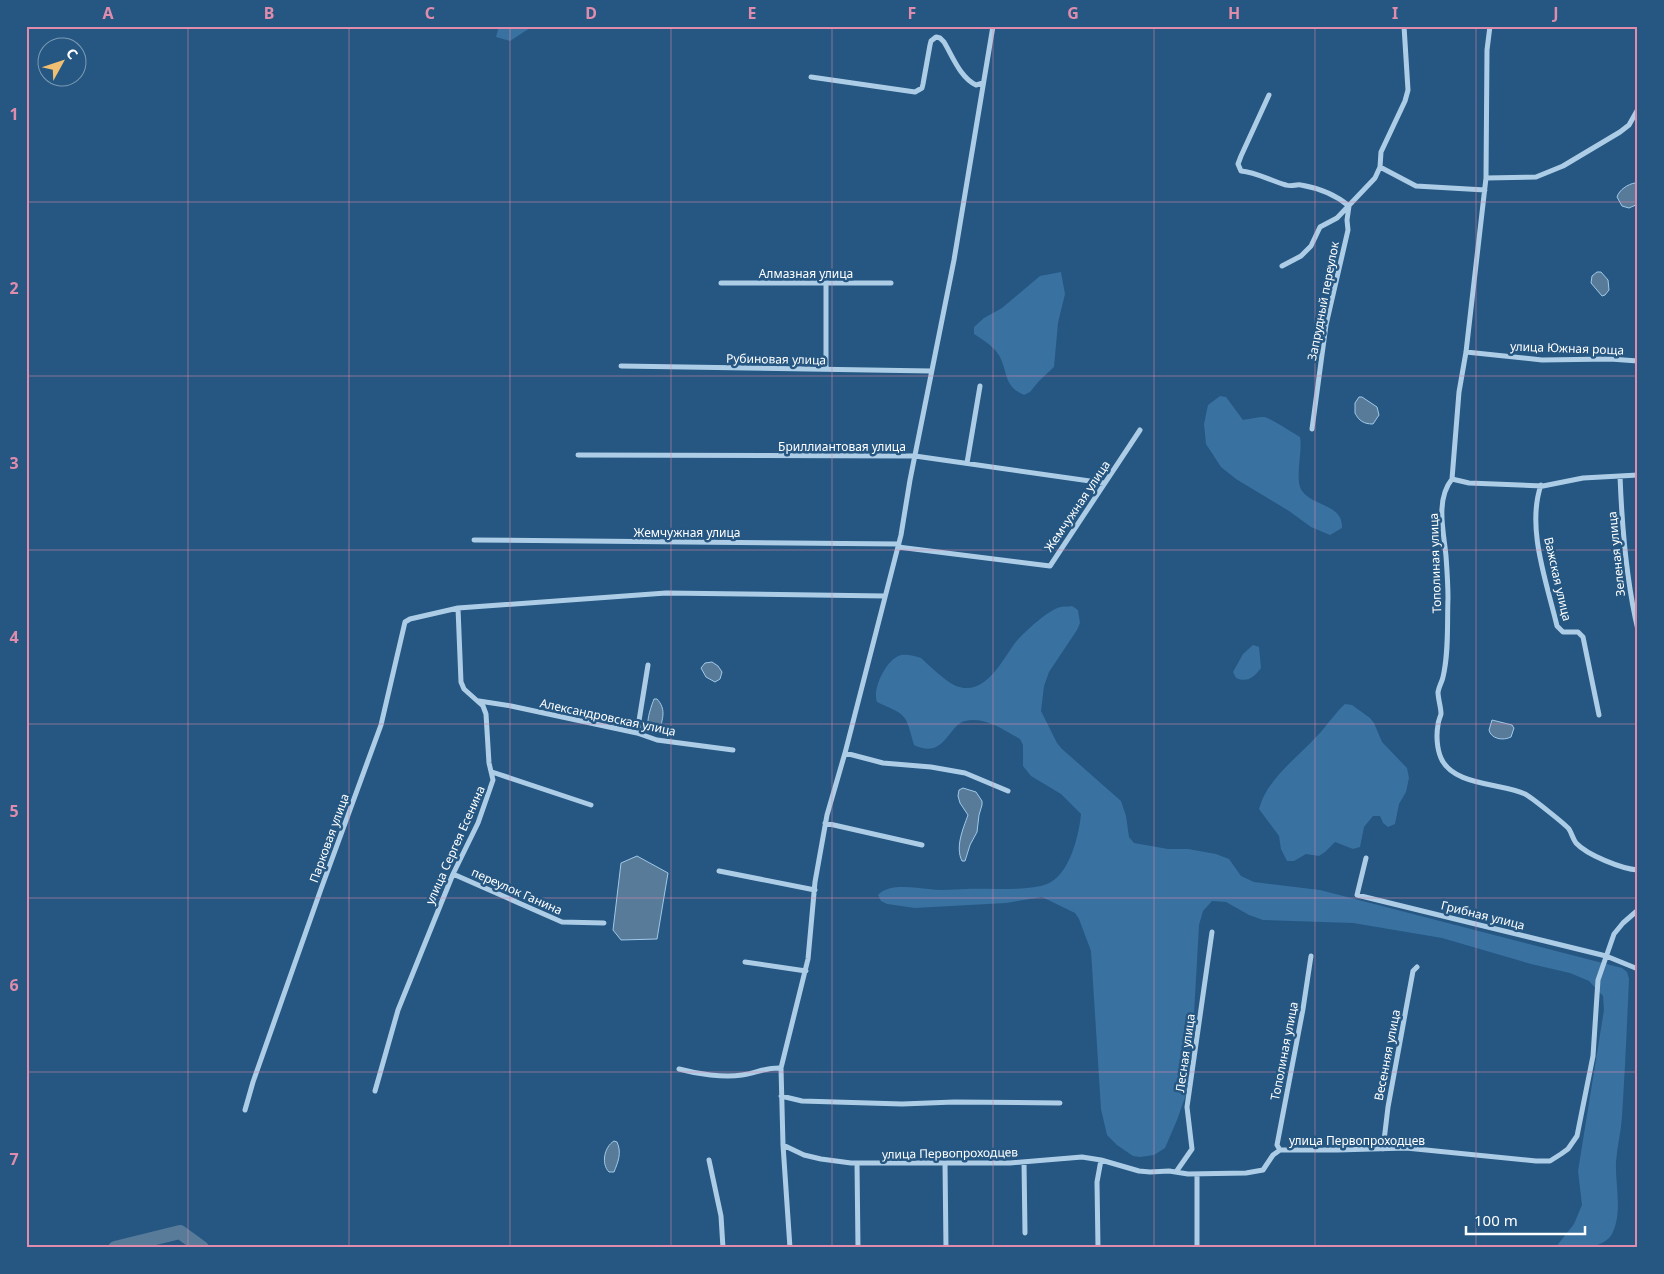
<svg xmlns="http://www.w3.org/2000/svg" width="1664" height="1274" font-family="'Noto Sans',sans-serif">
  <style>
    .green { fill: #3971a0 }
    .water { fill: #587b99; stroke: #a1c9e8 }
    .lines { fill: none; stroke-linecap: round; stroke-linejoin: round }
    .river { stroke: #587b99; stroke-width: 14 }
    .minor { stroke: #adcde7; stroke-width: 5 }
    .grid { fill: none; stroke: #e08cad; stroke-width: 1; stroke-opacity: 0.55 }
    .labels { text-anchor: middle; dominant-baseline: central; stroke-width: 5; stroke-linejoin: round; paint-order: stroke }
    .street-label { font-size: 12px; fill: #fff; stroke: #255782 }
    .neatline { fill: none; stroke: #e08cad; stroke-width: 2 }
    .grid-label { font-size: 16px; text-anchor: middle; font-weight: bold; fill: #e08cad }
  </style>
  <rect width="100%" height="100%" fill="#255782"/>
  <!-- green -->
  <path class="green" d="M499 26H533L510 41 496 37Z
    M1061 272 1065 294 1058 323 1054 367 1039 381 1030 392 1024 395C1004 386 1008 374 1000 357 995 347 983 340 974 334V327L984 318 1002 308 1040 276Z
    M1220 396 1226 397 1243 420C1250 419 1257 417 1264 417 1269 417 1293 433 1300 437 1303 452 1294 480 1302 491 1314 507 1343 504 1342 528L1330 535 1311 527 1289 511 1236 479 1221 467 1206 444 1204 424 1208 405Z
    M1072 606 1078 610 1080 623 1077 630 1049 672 1044 686 1041 711 1057 743 1062 749 1121 801 1126 816 1129 837 1134 843 1168 849H1188L1216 854 1229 859 1241 876 1254 882 1320 890 1622 968 1627 972 1629 979C1627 1025 1625 1071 1622 1117 1621 1132 1617 1147 1616 1162 1615 1185 1623 1212 1612 1234 1602 1251 1572 1248 1555 1248L1574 1224 1582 1205 1578 1171 1604 1010 1603 996 1589 981 1570 973 1531 964 1442 938 1353 923 1263 920 1249 915 1226 902 1212 901 1203 911 1199 925 1191 1068 1187 1092 1177 1120 1165 1148 1154 1155 1140 1157 1133 1156 1117 1145 1107 1135 1101 1109 1091 951 1079 919 1075 913 1042 897 1006 903 915 908 887 904 881 901 878 895C889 883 914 888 929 889 942 891 954 889 967 889 987 888 1036 892 1051 882 1071 870 1079 834 1081 814L1061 794 1031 776 1023 766V745L1020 739C1004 730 985 716 965 721 948 725 945 760 914 745 905 712 907 716 877 702 872 689 886 659 901 655 907 654 915 656 921 658 930 666 944 680 954 685 984 699 1001 662 1015 643 1023 633 1049 609 1061 607 1064 606 1068 607 1072 606Z
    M1253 645 1259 647 1261 668C1254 677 1248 683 1236 678L1233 672 1243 654Z
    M1345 704 1352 705 1370 718 1374 723 1382 742 1407 768 1409 778 1406 792 1399 804 1395 824 1388 827 1383 823 1380 816H1373L1364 827 1360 847 1353 849 1335 842 1325 852 1319 856 1306 854 1294 861H1287L1281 849 1279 836 1259 809C1267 779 1296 759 1317 736 1327 726 1334 714 1345 704Z"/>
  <!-- water -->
  <path class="water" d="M1635 183 1638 185V204L1629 208 1622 206 1617 197C1619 190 1628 184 1635 183Z
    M1597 272H1601L1608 280 1609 290 1605 295 1602 296 1591 283 1592 276Z
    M1359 397H1362L1377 407 1379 415 1373 424C1364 424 1359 421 1355 413V403Z
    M712 662 718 666 722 672 720 679 715 682 706 677 701 668 705 663Z
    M654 699H657C666 709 663 717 660 729 639 738 651 707 654 699Z
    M1492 720 1512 725 1514 728 1511 737C1503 741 1491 739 1489 730Z
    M963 788 976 792 982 801V805L979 815 977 832 970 845 965 861H962C955 847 963 829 968 815L960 803 958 796 959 790Z
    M637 856 668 873 657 939 621 940 613 930 621 863Z
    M614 1141 617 1142C622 1153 618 1162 614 1172H609C601 1164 604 1147 614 1141Z"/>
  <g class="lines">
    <!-- river -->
    <path class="river" d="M115 1248 180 1232 202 1248"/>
    <!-- minor -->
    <path class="minor" d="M1404 26 1408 90 1405 101 1381 152 1380 167 1416 186 1485 190
      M1490 26 1487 50 1486 178 1466 352 1459 392 1452 479C1435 500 1444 533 1446 556 1447 570 1448 584 1448 598 1447 623 1449 652 1443 677 1442 682 1439 686 1438 692 1438 699 1441 707 1441 714 1440 718 1438 721 1438 725 1436 735 1437 749 1441 758 1453 786 1501 783 1525 794 1531 797 1566 825 1569 829 1572 834 1573 839 1576 843 1587 855 1622 869 1638 870
      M811 77 915 92 922 88 923 84 930 45 931 41 936 37 940 38 944 42C953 57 960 77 976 85L983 83
      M1269 95 1241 156 1238 164 1241 171C1256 172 1271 181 1286 185 1292 187 1296 184 1301 185 1318 188 1336 195 1349 206L1347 220 1348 230 1326 325 1312 429
      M1486 178 1536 177 1563 166 1620 132 1629 125 1638 109
      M1282 266 1301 256 1311 246 1320 227 1337 218 1375 178 1380 167
      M721 283H891
      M1466 352 1542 360 1610 359 1638 361
      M621 366 931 371
      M826 369V284
      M578 455 915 456 1104 483
      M967 463 980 386
      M1620 476C1622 528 1626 580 1638 630
      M1452 479 1469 483 1543 486 1583 478 1638 475
      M1541 485C1526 528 1547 583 1557 626L1563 632H1578L1583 637 1599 715
      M474 540 899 544
      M898 547 1050 566 1140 430
      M479 701 511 706 637 733 657 740 733 750
      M637 733 648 665
      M845 753 883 763 931 767 965 773 1008 791
      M492 772 591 805
      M825 823 922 845
      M1366 858 1357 895 1606 956 1638 969
      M719 871 815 890
      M453 874 562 922 604 923
      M745 962 806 971
      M679 1069C697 1074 724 1078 742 1075 756 1073 767 1067 781 1068
      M375 1091 398 1010 453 874 478 823 493 780 489 763 486 714 483 706 464 689 461 682 458 608
      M781 1096 802 1101 902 1104 954 1102 1060 1103
      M245 1110 253 1082 321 889 381 725 405 622 410 619 458 608 666 593 885 596
      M783 1145 804 1155 821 1159 851 1163H1010L1082 1157 1101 1160 1139 1171 1150 1172 1169 1171 1188 1174 1246 1173 1263 1170 1273 1155 1280 1150H1337L1406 1148 1536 1161H1550L1561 1154 1568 1149 1577 1136 1593 1056 1598 980 1614 934 1623 923 1638 910
      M1383 1149 1388 1107 1413 971 1417 967
      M1280 1150 1277 1145 1303 1009 1311 956
      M709 1160 721 1216 723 1248
      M1024 1162 1025 1233
      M857 1163 858 1248
      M945 1163 946 1248
      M1176 1172 1192 1149 1187 1107 1212 932
      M790 1248 783 1145 781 1068 808 959 815 882 827 815 845 753 901 535 910 480 954 260 993 26
      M1098 1248 1097 1182 1101 1160
      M1197 1248V1174"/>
  </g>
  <!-- grid -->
  <path class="grid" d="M188 26V1248M349 26V1248M510 26V1248M671 26V1248M832 26V1248M993 26V1248M1154 26V1248M1315 26V1248M1476 26V1248M26 202H1638M26 376H1638M26 550H1638M26 724H1638M26 898H1638M26 1072H1638"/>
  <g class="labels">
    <!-- street labels -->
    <g class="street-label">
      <text x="806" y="273">Алмазная улица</text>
      <text transform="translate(1323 301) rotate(-79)">Запрудный переулок</text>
      <text transform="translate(1567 348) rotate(2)">улица Южная роща</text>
      <text transform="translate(776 359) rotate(1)">Рубиновая улица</text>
      <text x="842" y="446">Бриллиантовая улица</text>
      <text transform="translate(1077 506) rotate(-56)">Жемчужная улица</text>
      <text x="687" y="532">Жемчужная улица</text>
      <text transform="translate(1616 554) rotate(-96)">Зеленая улица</text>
      <text transform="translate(1435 563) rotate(-92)">Тополиная улица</text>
      <text transform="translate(1558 579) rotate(77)">Важская улица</text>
      <text transform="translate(608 717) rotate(12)">Александровская улица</text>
      <text transform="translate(329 838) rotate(-70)">Парковая улица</text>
      <text transform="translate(455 845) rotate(-66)">улица Сергея Есенина</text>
      <text transform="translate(517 891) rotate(24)">переулок Ганина</text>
      <text transform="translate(1483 915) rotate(14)">Грибная улица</text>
      <text transform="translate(1284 1051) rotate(-79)">Тополиная улица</text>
      <text transform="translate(1185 1053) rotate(-82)">Лесная улица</text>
      <text transform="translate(1387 1055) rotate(-79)">Весенняя улица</text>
      <text x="1357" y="1140">улица Первопроходцев</text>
      <text transform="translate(950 1153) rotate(-1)">улица Первопроходцев</text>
    </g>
  </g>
  <!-- border -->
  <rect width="1664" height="1274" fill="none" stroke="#255782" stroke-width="55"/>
  <!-- north arrow -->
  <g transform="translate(62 62) rotate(50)"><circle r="24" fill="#255782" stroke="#7c9ab4"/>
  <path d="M0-4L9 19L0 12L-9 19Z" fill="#f1bf71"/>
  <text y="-8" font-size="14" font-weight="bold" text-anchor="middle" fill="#ffffff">С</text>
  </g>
  <!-- scale -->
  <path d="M1466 1226v8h119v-8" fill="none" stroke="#ffffff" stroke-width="2.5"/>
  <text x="1474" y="1226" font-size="15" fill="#ffffff" stroke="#255782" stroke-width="4" paint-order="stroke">100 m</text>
  <rect x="28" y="28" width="1608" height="1218" class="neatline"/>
  <g class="grid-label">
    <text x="108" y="19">A</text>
    <text x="269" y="19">B</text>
    <text x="430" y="19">C</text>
    <text x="591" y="19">D</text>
    <text x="752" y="19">E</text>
    <text x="912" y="19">F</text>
    <text x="1073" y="19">G</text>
    <text x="1234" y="19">H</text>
    <text x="1395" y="19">I</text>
    <text x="1556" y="19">J</text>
    <text x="14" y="120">1</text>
    <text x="14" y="294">2</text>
    <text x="14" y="469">3</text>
    <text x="14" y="643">4</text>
    <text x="14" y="817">5</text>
    <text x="14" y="991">6</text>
    <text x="14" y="1165">7</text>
  </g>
</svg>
